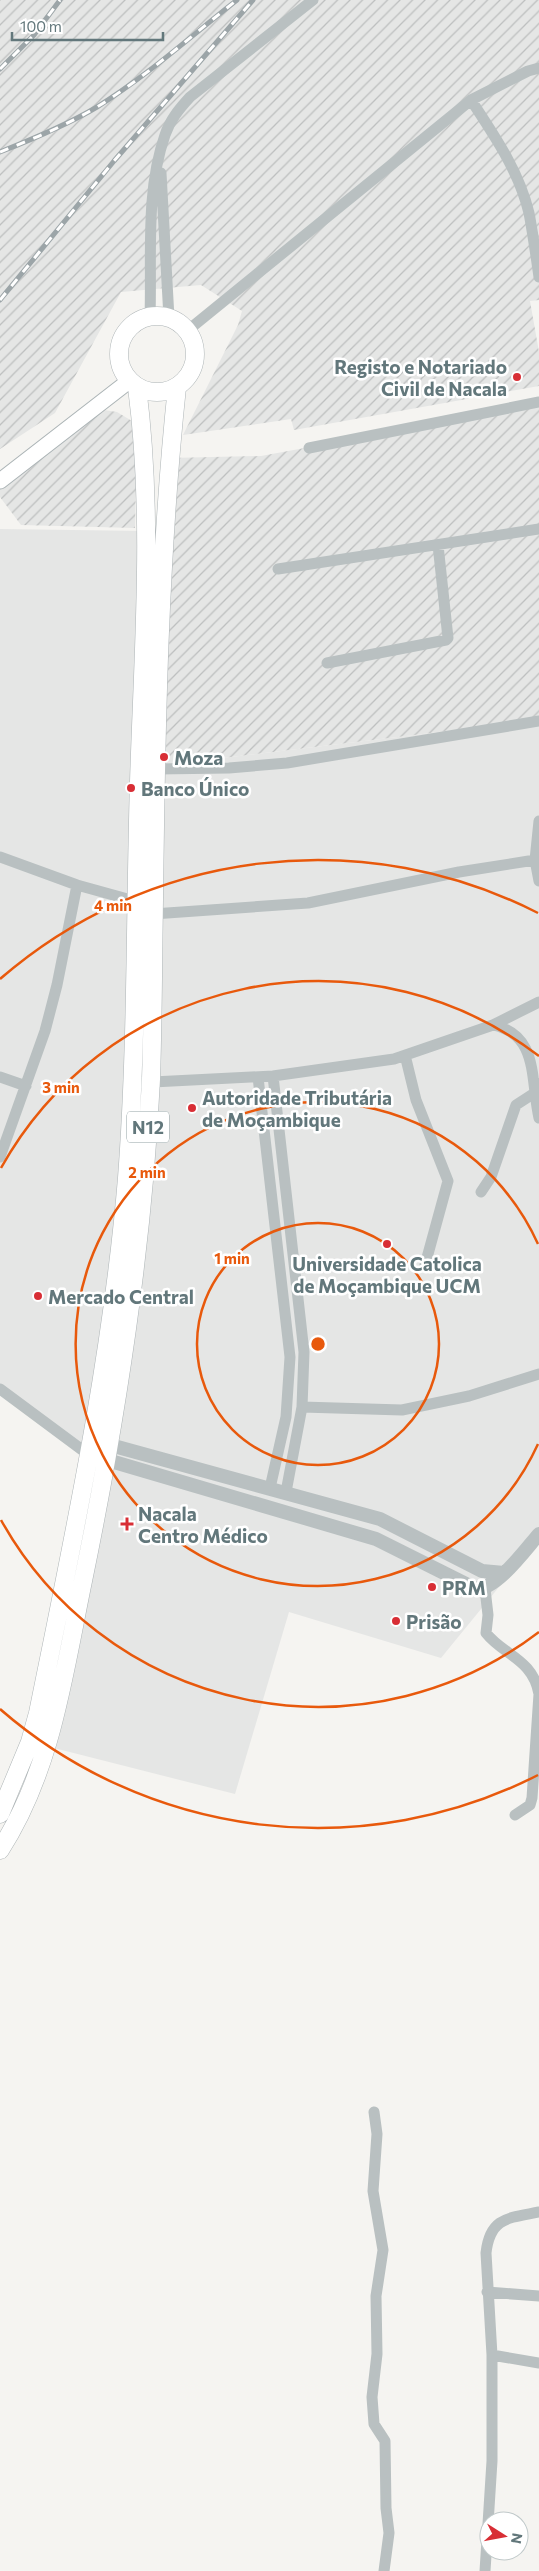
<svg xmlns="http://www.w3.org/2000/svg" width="539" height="2571" font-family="Commissioner,sans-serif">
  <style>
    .built { fill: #e5e6e5 }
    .industrial { fill: url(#industrial-furrows) }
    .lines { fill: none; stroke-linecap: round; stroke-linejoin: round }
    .secondary-casing { stroke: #acb4b6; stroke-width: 17 }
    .primary-casing { stroke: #adb4b6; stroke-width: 19 }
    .minor { stroke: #b9c0c1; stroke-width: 11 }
    .tertiary { stroke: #b9c0c1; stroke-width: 14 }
    .secondary { stroke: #fff; stroke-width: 15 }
    .primary { stroke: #fff; stroke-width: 18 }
    .rail-casing { stroke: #9ca5a8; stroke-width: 5 }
    .rail { stroke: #fff; stroke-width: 3; stroke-dasharray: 9; stroke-linecap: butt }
    .ring { fill: none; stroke: #e8590c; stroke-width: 2.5 }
    .poi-dot { fill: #d82e35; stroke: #fff; stroke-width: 2 }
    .labels { text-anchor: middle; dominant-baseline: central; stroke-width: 5; stroke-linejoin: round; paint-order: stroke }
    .shield { fill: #fff; stroke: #91a0a3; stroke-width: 1 }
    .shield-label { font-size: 18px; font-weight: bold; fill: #62777b }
    .poi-label { font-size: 19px; font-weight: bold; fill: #62777b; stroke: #fff; text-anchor: start }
    .centre { fill: #e8590c; stroke: #fff; stroke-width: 2.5 }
    .ring-label { font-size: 15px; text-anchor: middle; font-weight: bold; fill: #e8590c; stroke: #fff; stroke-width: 5; stroke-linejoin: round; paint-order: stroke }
  </style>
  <defs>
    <pattern id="industrial-furrows" width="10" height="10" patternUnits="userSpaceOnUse" patternTransform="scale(1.25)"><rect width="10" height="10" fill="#e5e6e5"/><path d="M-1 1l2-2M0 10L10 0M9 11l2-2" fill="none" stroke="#bdbfbf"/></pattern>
  </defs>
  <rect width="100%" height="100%" fill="#f5f4f1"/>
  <!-- built -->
  <path class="built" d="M0 529 145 531 156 766 539 720V1076L533 1093 539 1116V1538L441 1658 289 1612 235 1794 50 1747 109 1466 0 1392Z"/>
  <!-- industrial -->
  <path class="industrial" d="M0 0H539V300L530 301 539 352V386L294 430 291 419 183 435 238 325 242 311 201 285 121 292 55 413 0 449Z
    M539 405V720L156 766 169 458 261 456Z
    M104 410 117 412 132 421 137 438 135 528 21 525 0 497V487Z"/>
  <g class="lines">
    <defs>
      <path id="secondary" d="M0 481 129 381"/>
      <path id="primary" d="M119 354a38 38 0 1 1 76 0a38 38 0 1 1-76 0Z
        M0 1814 30 1742 38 1713C74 1535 112 1359 127 1178 137 1046 135 914 139 782 143 651 154 518 137 387
        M0 1850C52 1770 64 1672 83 1581 117 1416 143 1247 151 1079 153 1019 153 960 154 900 156 729 159 557 177 387"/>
    </defs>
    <!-- secondary casing -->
    <use href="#secondary" class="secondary-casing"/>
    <!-- primary casing -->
    <use href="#primary" class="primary-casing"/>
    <!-- minor -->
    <path class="minor" d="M471 100C494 135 519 171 529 213 533 234 536 256 539 277
      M161 173 169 318
      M150 317C152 258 145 192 165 135 170 120 179 109 190 97L313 0
      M187 331 471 100 528 71 539 68
      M309 448 539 402
      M278 569 539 529
      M327 663 446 640 448 638 438 545
      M156 769 229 768 287 763 539 721
      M539 821 535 860 539 881
      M0 857 77 885 142 903
      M153 914 308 903 459 872 535 860
      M493 1025C539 1035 530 1078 539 1118
      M405 1055 416 1100 448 1181 425 1265
      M273 1076 304 1352 302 1407 286 1492
      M0 1077 26 1086
      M258 1077 290 1357 286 1417 270 1488
      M133 1083 273 1076 394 1059 493 1025 539 1002
      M0 1157 45 1031 57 985 77 885
      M481 1192 491 1177 516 1105 536 1092 539 1084
      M0 1389 89 1455
      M302 1407 402 1410 469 1396 539 1374
      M485 1589 488 1615 486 1633C503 1655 533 1659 539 1694L532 1798 530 1805 515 1815
      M374 2112 377 2134 373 2191 383 2250 376 2296 377 2354 372 2397 374 2424 385 2441 386 2508 389 2533 384 2571
      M487 2292 539 2296
      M492 2355 539 2363
      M485 2571 492 2461V2355L486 2253C490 2217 509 2218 539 2212"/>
    <!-- tertiary -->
    <path class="tertiary" d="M92 1440 380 1519 482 1571 504 1573
      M97 1457 376 1539 476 1589C497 1589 525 1550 539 1534"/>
    <!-- secondary -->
    <use href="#secondary" class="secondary"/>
    <!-- primary -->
    <use href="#primary" class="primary"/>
    <defs>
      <path id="rail" d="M0 69 34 35 60 0
        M0 152C33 139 67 125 97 107 147 76 191 36 237 0
        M0 300 114 161 253 0"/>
    </defs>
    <!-- rail casing -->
    <use href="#rail" class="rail-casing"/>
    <!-- rail -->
    <use href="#rail" class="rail"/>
  </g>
  <!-- distance rings -->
  <g class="ring">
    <circle cx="318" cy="1344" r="121"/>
    <path d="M538 1444A242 242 0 1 1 538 1244"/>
    <path d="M539 1632A363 363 0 0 1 1 1520M1 1168A363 363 0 0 1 539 1056"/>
    <path d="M538 1775A484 484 0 0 1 0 1709M0 979A484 484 0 0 1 538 913"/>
  </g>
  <!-- markers -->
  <g class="poi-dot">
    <circle cx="517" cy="377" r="5"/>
    <circle cx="164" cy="757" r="5"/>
    <circle cx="131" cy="788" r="5"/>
    <circle cx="192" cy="1108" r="5"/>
    <circle cx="387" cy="1244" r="5"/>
    <circle cx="38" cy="1296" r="5"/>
    <path d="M124.5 1516.5h5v5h5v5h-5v5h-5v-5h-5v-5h5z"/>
    <circle cx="432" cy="1587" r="5"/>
    <circle cx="396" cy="1621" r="5"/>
  </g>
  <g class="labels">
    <!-- shield labels -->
    <rect class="shield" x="127" y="1111.5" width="42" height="31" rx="4"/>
    <g class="shield-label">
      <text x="148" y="1127">N12</text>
    </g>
    <!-- poi labels -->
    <g class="poi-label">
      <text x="507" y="366" text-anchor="end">Registo e Notariado<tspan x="507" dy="22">Civil de Nacala</tspan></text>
      <text x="174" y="757">Moza</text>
      <text x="141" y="788">Banco Único</text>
      <text x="202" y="1097">Autoridade Tributária<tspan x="202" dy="22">de Moçambique</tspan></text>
      <text x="387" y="1263" text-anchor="middle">Universidade Catolica<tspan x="387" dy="22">de Moçambique UCM</tspan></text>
      <text x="48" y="1296">Mercado Central</text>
      <text x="138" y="1513">Nacala<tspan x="138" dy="22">Centro Médico</tspan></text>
      <text x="442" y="1587">PRM</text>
      <text x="406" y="1621">Prisão</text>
    </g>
  </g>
  <circle cx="318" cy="1344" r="8" class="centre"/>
  <g class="ring-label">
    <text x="113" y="911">4 min</text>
    <text x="61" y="1093">3 min</text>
    <text x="147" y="1178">2 min</text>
    <text x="232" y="1264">1 min</text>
  </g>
  <!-- north arrow -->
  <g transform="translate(504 2536) rotate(101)"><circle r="24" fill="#ffffff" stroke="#c0c9ca"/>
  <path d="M0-4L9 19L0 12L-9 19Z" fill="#d82e35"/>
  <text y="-8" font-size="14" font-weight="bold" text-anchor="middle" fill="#62777b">N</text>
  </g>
  <!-- scale -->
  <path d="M12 32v8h151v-8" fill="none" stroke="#62777b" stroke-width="2.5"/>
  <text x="20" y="32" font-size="15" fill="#62777b" stroke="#ffffff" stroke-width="4" paint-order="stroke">100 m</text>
</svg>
